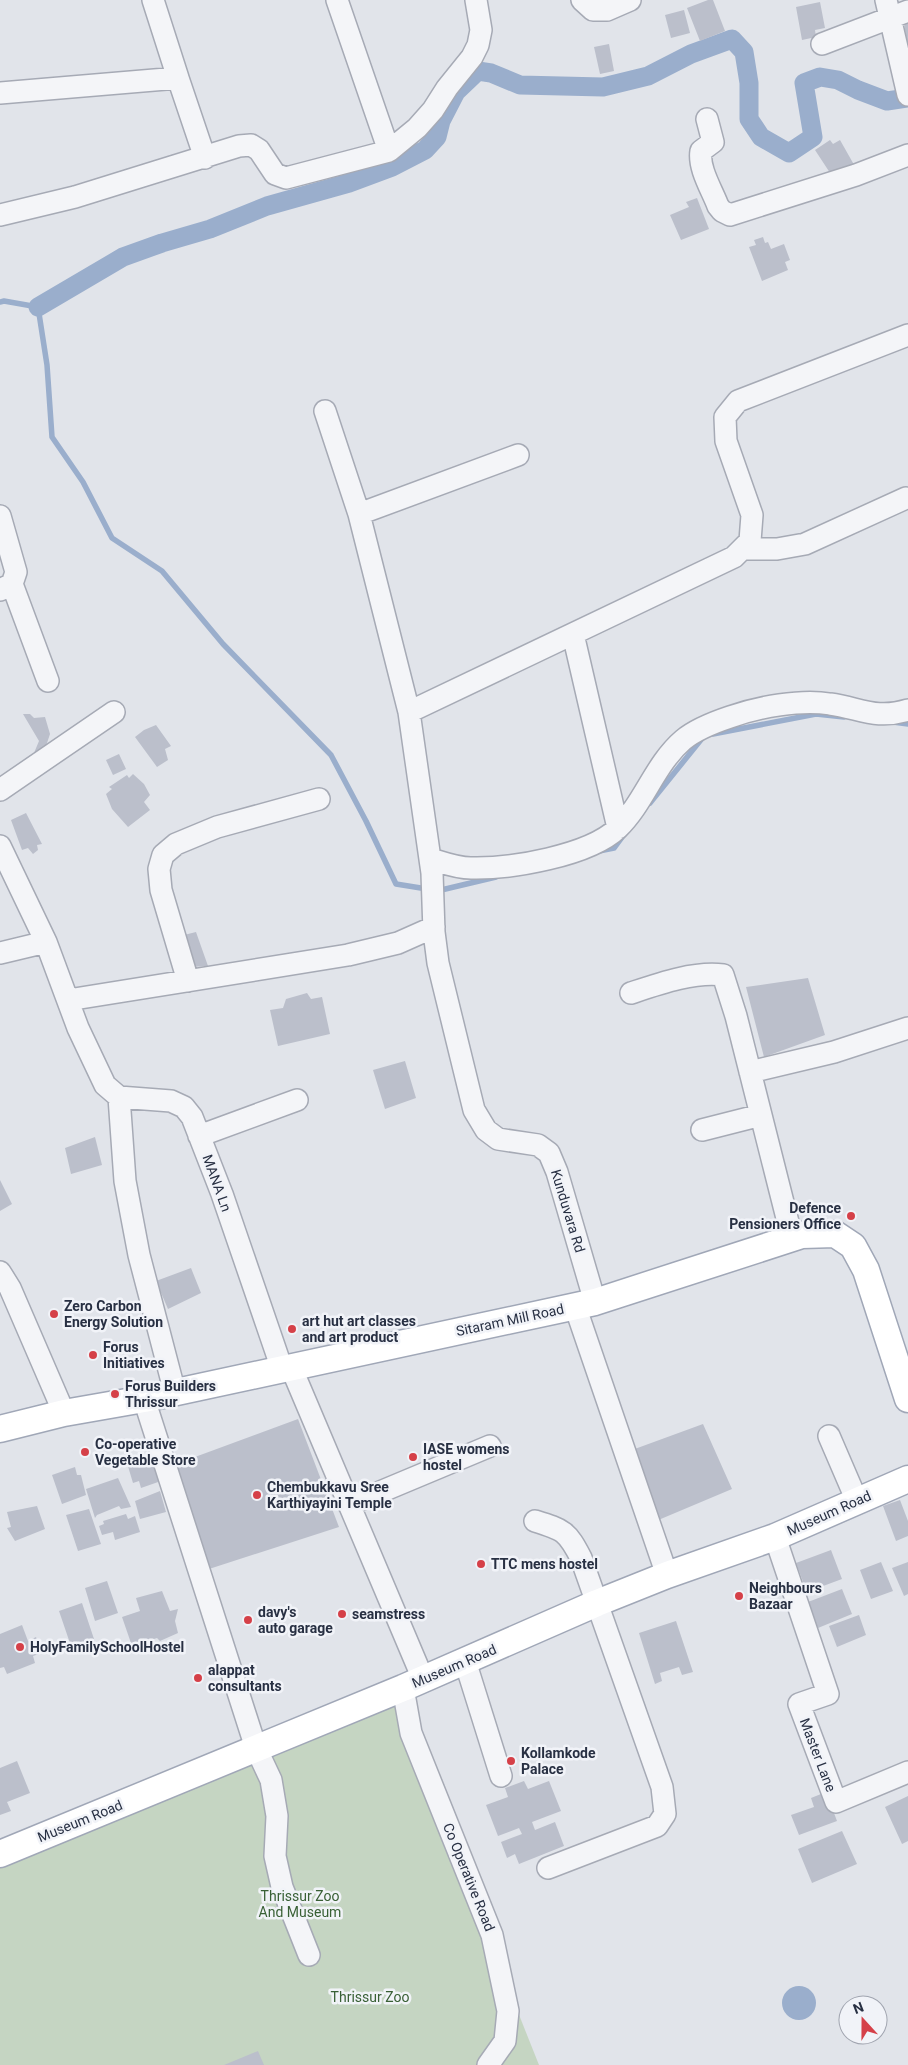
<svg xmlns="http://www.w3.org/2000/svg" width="908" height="2065" font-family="Roboto,sans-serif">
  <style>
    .green { fill: #c5d5c2 }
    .water { fill: #9aaecc }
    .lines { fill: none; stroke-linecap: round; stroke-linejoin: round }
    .stream { stroke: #9aaecc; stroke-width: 5.5 }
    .canal { stroke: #9aaecc; stroke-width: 19 }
    .building { fill: #bbbfcb }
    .minor-casing { stroke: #a6aab5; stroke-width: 24 }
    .major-casing { stroke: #a0a7b7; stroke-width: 29 }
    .minor { stroke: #f4f5f8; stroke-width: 21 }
    .major { stroke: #fff; stroke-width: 26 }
    .poi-dot { fill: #d54048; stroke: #f1f3f8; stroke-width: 2 }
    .labels { text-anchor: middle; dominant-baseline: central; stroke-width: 5; stroke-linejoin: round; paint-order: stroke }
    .street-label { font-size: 14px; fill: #283043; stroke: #f1f3f8 }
    .poi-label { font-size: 14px; font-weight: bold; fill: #283043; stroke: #f1f3f8; text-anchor: start }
    .park-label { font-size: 14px; fill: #396035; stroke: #f1f3f8 }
  </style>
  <rect width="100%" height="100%" fill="#e1e4ea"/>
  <!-- green -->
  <path class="green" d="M391 1693 539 2065H0V1854Z"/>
  <!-- water -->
  <path class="water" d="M782 2003a17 17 0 1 1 34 0a17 17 0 1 1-34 0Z"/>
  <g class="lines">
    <!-- stream -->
    <path class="stream" d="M0 302 4 301 38 307 47 365 52 437 83 482 112 538 162 571 223 644 331 755 366 821 396 884 427 889
      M893 722 908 724
      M713 734 816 714 844 717
      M650 803 704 736
      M599 851 614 848 625 833
      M437 891 496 877"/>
    <!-- canal -->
    <path class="canal" d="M38 307 123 257 162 243 210 229 267 206 349 183 392 167 425 150 437 137 441 121 456 92 478 71 491 73 520 85 603 87 648 76 691 54 732 39 744 52 749 83V119L761 137 789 153 813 137 804 83 820 77 838 80 858 90 887 101 908 98"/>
  </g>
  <!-- building -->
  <path class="building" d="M708 0H713L725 31 700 41 687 8Z
    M820 2 825 28 815 30 816 37 802 40 796 7Z
    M684 10 690 33 671 38 665 15Z
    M904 23H908V43H907Z
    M609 44 614 71 600 74 594 47Z
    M830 140 833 144 840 140 857 170 834 179 815 150Z
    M697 198 709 229 681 240 670 215 689 207 686 202Z
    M763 237 765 243 768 242 771 249 784 244 790 260 785 262 788 270 762 281 749 247 756 245 754 240Z
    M23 714H30L34 718 45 717 50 734 44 752 29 765 39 741Z
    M156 725 171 746 165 749 168 760 157 767 135 737 144 730Z
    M119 754 126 769 113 775 106 760Z
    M133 774 144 784 150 795 144 802 150 810 128 827 112 809 106 794 112 789 109 787 127 775 129 778Z
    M26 813 42 844 37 845 38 850 33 854 28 848 22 850 11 820Z
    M196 932 208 966 190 967 184 935Z
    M808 978 825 1035 764 1057 746 987Z
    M307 993 311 999 322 997 330 1034 278 1046 270 1010 283 1008 286 999Z
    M405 1061 416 1098 385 1109 373 1070Z
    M95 1137 102 1165 71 1174 65 1148Z
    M0 1180 12 1204 0 1211Z
    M191 1268 201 1293 168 1309 156 1281Z
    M298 1419 339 1527 209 1569 176 1464Z
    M703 1424 732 1489 656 1521 632 1450Z
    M152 1454 161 1481 141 1488 139 1481 133 1483 127 1463Z
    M75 1467 77 1475H81L86 1495 62 1504 52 1475Z
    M118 1478 131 1507 121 1509 119 1506 97 1515 95 1518 86 1489Z
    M160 1491 166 1512 140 1519 135 1501Z
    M900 1500 908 1521V1536L896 1541 883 1506Z
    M37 1506 45 1529 15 1541 7 1528 11 1527 7 1512Z
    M89 1509 101 1544 78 1551 66 1515Z
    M126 1514 128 1519 135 1516 140 1532 115 1540 113 1532 102 1535 99 1526 104 1524 103 1521Z
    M831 1550 842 1579 807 1592 796 1563Z
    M881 1562 893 1591 871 1599 860 1570Z
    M908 1562V1594L904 1596 892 1568Z
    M107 1581 118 1613 95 1621 85 1588Z
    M842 1589 852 1614 818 1628 808 1602Z
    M162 1591 170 1611 178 1609 175 1621 178 1633 160 1641 157 1638 132 1646 122 1617 140 1611 136 1598Z
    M82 1603 96 1645 73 1652 59 1611Z
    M859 1615 866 1635 837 1647 829 1626Z
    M676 1621 693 1672 682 1675 679 1667 660 1673 662 1681 655 1684 639 1633Z
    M22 1625 28 1641 36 1637 42 1653 33 1656 35 1663 7 1674 4 1667 0 1668V1634Z
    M17 1761 30 1793 7 1802 11 1811 0 1815V1768Z
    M524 1781 528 1789 549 1781 561 1811 532 1822 535 1830 555 1822 564 1846 519 1864 515 1854 507 1858 501 1842 522 1834 519 1828 498 1836 486 1805 508 1797 505 1788Z
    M826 1792 837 1821 799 1835 791 1815 814 1807 811 1798Z
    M908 1796V1841L902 1844 885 1807Z
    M842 1831 857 1864 812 1883 798 1849Z
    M258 2051 264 2065H224Z"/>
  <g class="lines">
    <defs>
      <path id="minor" d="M582 0 593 10H607L630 0
        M886 0 908 95
        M822 44 908 11
        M178 78 205 158
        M0 93 178 78 153 0
        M707 119 713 142 701 151C698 168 712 190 718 206L722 211 730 215 856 175 908 155
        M389 151 417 128 433 110 447 88 472 57 478 45 481 30 476 0
        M0 215 75 197 239 146 251 145 259 150 275 174 286 178 389 151 337 0
        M325 411 359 514 409 712 432 873 434 932 438 963 474 1110 486 1130 498 1139 538 1145 549 1153 557 1172 595 1302
        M359 514 518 455
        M0 516 16 572 12 584 0 590
        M743 549H777L805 544 906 498
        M12 584 48 681
        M573 634 618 828
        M409 712 734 557 750 541 752 515 726 441 725 417 738 401 908 335
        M0 790 114 712
        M0 846 46 942 78 1028 105 1085 119 1097 171 1101 184 1107 192 1117 222 1194 282 1369
        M431 859C444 863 457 868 471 868 510 869 589 856 618 828 644 803 655 764 683 740 695 730 715 722 730 717 758 707 801 699 830 704 860 708 876 720 908 710
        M0 953 46 942
        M188 981 161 890 159 869 163 855 176 844 217 827 319 799
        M631 993C658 984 695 971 723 975L736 1016 792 1238
        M68 1000 348 955 398 943 434 927
        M750 1072 834 1052 908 1028
        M119 1097 125 1181 139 1255 175 1393
        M702 1130 761 1115
        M199 1136 297 1100
        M0 1272 10 1288 64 1413
        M575 1306 667 1575
        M291 1367 423 1679
        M144 1399 256 1748 271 1780 277 1816 275 1856 282 1887 309 1955
        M829 1436 857 1501
        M349 1505 490 1446
        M535 1521C564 1530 567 1531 581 1558L662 1787 665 1814 657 1826 548 1868
        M775 1537 828 1694 799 1704 836 1802 908 1772
        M465 1661 501 1776
        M403 1688 411 1733 492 1935 508 2011 505 2041 488 2065"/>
      <path id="major" d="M0 1429 64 1413 144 1399 595 1302 802 1235 835 1234 853 1246 866 1270 908 1399
        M0 1854 403 1688 597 1603 667 1575 775 1537 908 1479"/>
    </defs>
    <!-- minor casing -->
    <use href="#minor" class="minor-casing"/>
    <!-- major casing -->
    <use href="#major" class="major-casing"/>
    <!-- minor -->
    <use href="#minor" class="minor"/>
    <!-- major -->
    <use href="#major" class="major"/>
  </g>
  <!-- markers -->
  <g class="poi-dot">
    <circle cx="851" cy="1216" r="5"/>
    <circle cx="54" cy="1314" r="5"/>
    <circle cx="292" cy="1329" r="5"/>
    <circle cx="93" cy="1355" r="5"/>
    <circle cx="115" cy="1394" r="5"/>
    <circle cx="85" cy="1452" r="5"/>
    <circle cx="413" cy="1457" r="5"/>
    <circle cx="257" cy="1495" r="5"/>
    <circle cx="481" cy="1564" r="5"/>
    <circle cx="739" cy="1596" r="5"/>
    <circle cx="342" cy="1614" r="5"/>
    <circle cx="248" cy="1620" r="5"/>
    <circle cx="20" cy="1647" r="5"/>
    <circle cx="198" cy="1678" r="5"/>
    <circle cx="511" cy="1761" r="5"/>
  </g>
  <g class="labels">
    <!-- street labels -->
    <g class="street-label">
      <text transform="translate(217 1183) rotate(70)">MANA Ln</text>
      <text transform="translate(568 1211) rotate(73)">Kunduvara Rd</text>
      <text transform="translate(510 1320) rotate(-12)">Sitaram Mill Road</text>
      <text transform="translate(829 1513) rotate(-24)">Museum Road</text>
      <text transform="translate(454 1666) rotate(-23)">Museum Road</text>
      <text transform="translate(818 1755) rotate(69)">Master Lane</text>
      <text transform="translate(80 1821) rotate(-22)">Museum Road</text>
      <text transform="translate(469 1877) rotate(68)">Co Operative Road</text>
    </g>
    <!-- poi labels -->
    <g class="poi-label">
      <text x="841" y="1208" text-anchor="end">Defence<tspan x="841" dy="16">Pensioners Office</tspan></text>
      <text x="64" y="1306">Zero Carbon<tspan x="64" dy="16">Energy Solution</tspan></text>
      <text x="302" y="1321">art hut art classes<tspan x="302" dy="16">and art product</tspan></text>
      <text x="103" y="1347">Forus<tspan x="103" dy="16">Initiatives</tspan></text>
      <text x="125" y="1386">Forus Builders<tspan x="125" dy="16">Thrissur</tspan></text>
      <text x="95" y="1444">Co-operative<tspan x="95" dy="16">Vegetable Store</tspan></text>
      <text x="423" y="1449">IASE womens<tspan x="423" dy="16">hostel</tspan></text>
      <text x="267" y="1487">Chembukkavu Sree<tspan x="267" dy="16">Karthiyayini Temple</tspan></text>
      <text x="491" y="1564">TTC mens hostel</text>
      <text x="749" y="1588">Neighbours<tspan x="749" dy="16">Bazaar</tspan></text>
      <text x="258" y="1612">davy's<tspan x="258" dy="16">auto garage</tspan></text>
      <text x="352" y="1614">seamstress</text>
      <text x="30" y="1647">HolyFamilySchoolHostel</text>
      <text x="208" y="1670">alappat<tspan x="208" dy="16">consultants</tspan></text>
      <text x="521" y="1753">Kollamkode<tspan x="521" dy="16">Palace</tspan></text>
    </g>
    <!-- park labels -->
    <g class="park-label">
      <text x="300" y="1896">Thrissur Zoo<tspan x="300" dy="16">And Museum</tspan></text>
      <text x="370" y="1997">Thrissur Zoo</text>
    </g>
  </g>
  <!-- north arrow -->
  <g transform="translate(863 2020) rotate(339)"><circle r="24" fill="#f1f3f8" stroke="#a1a5b0"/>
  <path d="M0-4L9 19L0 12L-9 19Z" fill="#d54048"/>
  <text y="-8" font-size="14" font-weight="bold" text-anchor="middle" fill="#283043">N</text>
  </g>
</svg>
